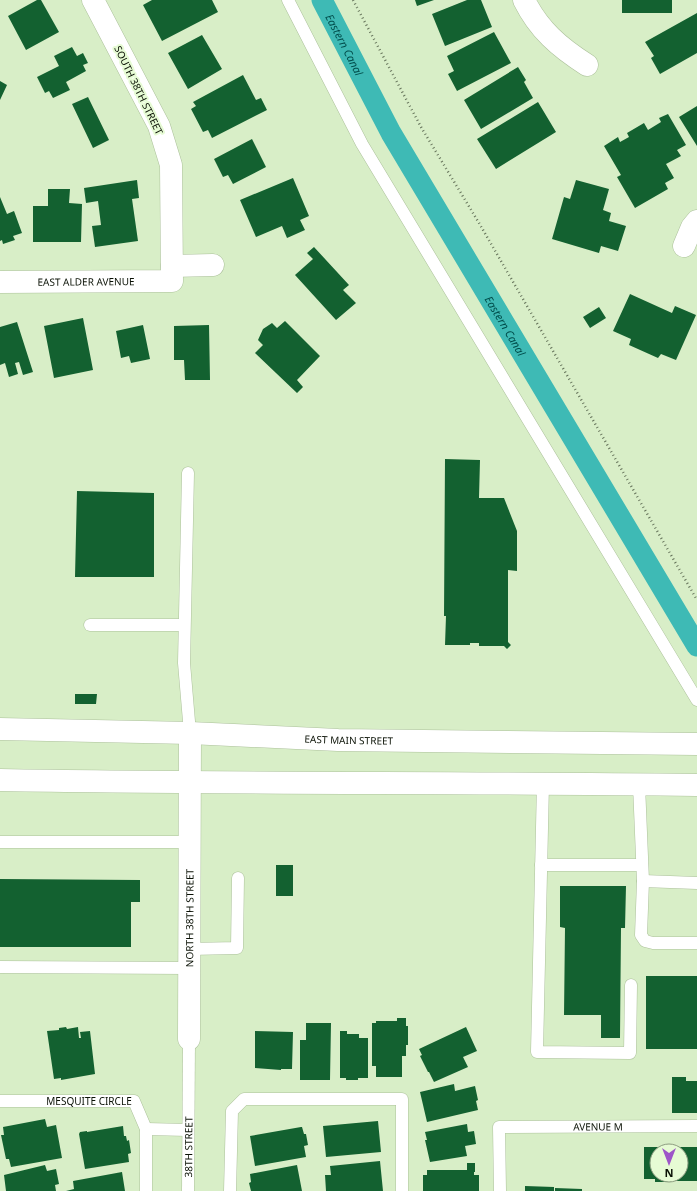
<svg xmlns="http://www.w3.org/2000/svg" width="697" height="1191" font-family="'Noto Sans',sans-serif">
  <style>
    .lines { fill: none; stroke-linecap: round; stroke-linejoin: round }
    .canal { stroke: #3ebab5; stroke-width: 21 }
    .building { fill: #136130 }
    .lane-casing { stroke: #acc19b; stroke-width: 13 }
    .street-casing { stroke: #acc19b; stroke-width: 23 }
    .primary-casing { stroke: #acc19b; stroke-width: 23 }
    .path { stroke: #68765d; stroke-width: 2.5; stroke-dasharray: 1 3; stroke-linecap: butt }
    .lane { stroke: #fff; stroke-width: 12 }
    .street { stroke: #fff; stroke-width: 22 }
    .primary { stroke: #fff; stroke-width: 22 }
    .labels { text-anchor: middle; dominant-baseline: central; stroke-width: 4; stroke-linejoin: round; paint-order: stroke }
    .street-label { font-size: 10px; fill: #0a1105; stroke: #e6fbd4 }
    .water-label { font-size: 11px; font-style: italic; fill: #004d4b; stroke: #e6fbd4 }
  </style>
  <rect width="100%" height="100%" fill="#d8eec7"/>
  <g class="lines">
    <!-- canal -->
    <path class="canal" id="s1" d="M322 0 391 133 697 646"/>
  </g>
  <!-- building -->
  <path class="building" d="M37 0H41L59 32 26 50 8 16Z
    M152 0H212L218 12 162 41 143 5Z
    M415 0H434L417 6Z
    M467 0H481L492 27 445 46 432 14Z
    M622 0H672V13H622Z
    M697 13V53L660 74 651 58 654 56 645 42Z
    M494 32 511 63 457 91 448 74 454 71 447 56Z
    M202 35 222 69 188 89 168 53Z
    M72 47 77 56 83 53 88 63 83 65 86 71 66 82 70 90 53 98 49 91 45 93 37 77 59 66 54 56Z
    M518 67 526 80 524 82 533 98 481 129 464 100Z
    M243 75 256 100 261 98 267 110 212 138 208 130 203 132 191 109 196 106 193 102Z
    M0 81 7 85 0 100Z
    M88 97 109 140 93 148 72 104Z
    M538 102 556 132 496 169 477 139Z
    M697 106V146L679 117Z
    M668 114 686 145 677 150 681 156 666 164 674 178 665 183 668 189 635 208 617 177 621 175 604 146 618 137 620 142 629 137 627 133 644 123 648 130 661 122 659 118Z
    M252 139 266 167 233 184 228 175 223 177 214 159Z
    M293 178 309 216 300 220 305 230 287 238 282 226 256 237 240 200Z
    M137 180 139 198 132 199 138 241 95 247 92 226 101 225 98 201 86 203 84 188Z
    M576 180 609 189 603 210 611 213 609 221 626 226 618 251 601 246 599 253 552 239 564 197 570 199Z
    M48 189H70L69 203 82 204 81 242H33V206H48Z
    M0 197 7 214 14 211 22 233 13 236 15 240 3 244 2 240 0 241Z
    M314 247 349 285 343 290 356 303 336 320 295 275 313 259 307 253Z
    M630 294 672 313 675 306 696 315 676 360 661 354 658 358 629 345 631 339 613 331Z
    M599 307 606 318 590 328 583 317Z
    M83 318 93 370 54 378 44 326Z
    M285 321 320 356 297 380 303 387 297 393 255 353 263 345 258 340 263 329 272 323 277 328Z
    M17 322 33 372 23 375 19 362 15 363 18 374 9 377 5 363 0 365V327Z
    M143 325 150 359 131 363 129 356 121 358 116 331Z
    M209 325 210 380H185L184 360H174V326Z
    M445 459 480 460 479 498H504L517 531V571L508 570V642L511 645 507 649 504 646H479V643H470V645H445L446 616H444Z
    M77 491 154 493V577H75Z
    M75 694H97L96 704H75Z
    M276 865H293V896H276Z
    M0 879 140 880V902H131V947H0Z
    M560 886H626L625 928H621L620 1038H601V1015H564L565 928 560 927Z
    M646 976H697V1049H646Z
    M397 1018H406V1026H408V1045H406V1056H402V1077H376V1066H372V1023H376V1021H397Z
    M306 1023H331L330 1080H300V1040H306Z
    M66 1027 67 1029 78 1027 79 1038H81L80 1032 90 1031 95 1074 61 1080V1078L54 1079 47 1031 59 1030V1028Z
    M466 1027 477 1051 463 1057 468 1067 434 1082 429 1072H428L420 1056 422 1055 419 1049Z
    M255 1031 293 1032 292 1069H281V1070L255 1068Z
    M340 1031H347V1034H359V1038H368V1078H358V1080H346V1078H340Z
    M672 1077H686V1081H697V1113H672Z
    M454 1084 455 1091 475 1086 478 1100 476 1101 478 1110 427 1122 420 1092Z
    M45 1119 47 1127 56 1125 62 1158 11 1167 9 1159H6L1 1135H4L3 1127Z
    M378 1121 381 1152 326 1157 323 1126Z
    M467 1124 468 1132 474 1131 476 1144 465 1146 467 1156 430 1162 425 1140H427L425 1132Z
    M123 1126 124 1136H126L127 1141 129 1140 131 1153 128 1154 129 1162 85 1169 79 1134 80 1132 87 1131V1132Z
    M301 1127H302L304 1134H306L308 1145 304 1146 306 1157 255 1166 250 1136Z
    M644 1147H671V1151H657V1175H671V1182H655V1179H644Z
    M673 1147H697V1181H673V1175H681V1151H673Z
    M380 1161 383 1191H326L325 1175H331L330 1166Z
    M467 1163H475V1172H474V1175H479V1191H423V1175H427V1170H467Z
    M45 1165 47 1171 56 1169 59 1184 55 1185 56 1191H6L4 1175Z
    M297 1165 302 1191H251L249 1183 251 1182 250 1174Z
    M122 1172 125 1191H66L74 1189 73 1181Z
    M525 1186 554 1187V1191H525Z
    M555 1188 582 1189V1191H555Z"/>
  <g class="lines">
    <defs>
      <g id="lane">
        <path d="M288 0 362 144 697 700"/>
        <path d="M188 473 184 663 190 733"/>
        <path d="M90 625H184"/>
        <path d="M543 783 537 1052 630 1053 631 985"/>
        <path d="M639 785 643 881 641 935 645 941 653 943H697"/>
        <path d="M0 842H190"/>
        <path d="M541 865H642"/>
        <path d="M643 881 697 883"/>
        <path d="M189 949 237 948 238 878"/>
        <path d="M0 967 189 968"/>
        <path id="s2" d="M0 1101H134L146 1129V1191"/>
        <path d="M146 1129 188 1130"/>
        <path id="s3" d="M188 1191 189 1039"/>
        <path d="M230 1191 232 1111 244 1099H402V1191"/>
        <path id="s4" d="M500 1191 499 1127 697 1126"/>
      </g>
      <g id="street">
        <path d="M524 0C539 30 559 47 587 65"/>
        <path d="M684 246 692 227 697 221"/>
        <path d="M172 266 213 265"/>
        <path id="s5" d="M0 282 172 281 171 165 159 126 93 0"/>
        <path id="s6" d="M189 1039 190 733"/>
      </g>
      <g id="primary">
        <path id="s7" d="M0 729 190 733 338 740 697 744"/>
        <path d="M0 780C232 784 465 782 697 785"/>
      </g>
    </defs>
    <!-- lane casing -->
    <use href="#lane" class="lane-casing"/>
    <!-- street casing -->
    <use href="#street" class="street-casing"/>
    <!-- primary casing -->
    <use href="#primary" class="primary-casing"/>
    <!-- path -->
    <path class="path" d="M353 0 421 127 479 223 697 600"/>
    <!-- lane -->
    <use href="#lane" class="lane"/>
    <!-- street -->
    <use href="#street" class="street"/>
    <!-- primary -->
    <use href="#primary" class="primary"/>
  </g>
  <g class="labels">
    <!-- street labels -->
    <g class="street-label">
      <text transform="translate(139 90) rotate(64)">SOUTH 38TH STREET</text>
      <text stroke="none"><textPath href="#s5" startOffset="86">EAST ALDER AVENUE</textPath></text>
      <text stroke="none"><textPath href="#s7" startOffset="349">EAST MAIN STREET</textPath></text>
      <text stroke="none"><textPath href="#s6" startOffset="121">NORTH 38TH STREET</textPath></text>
      <text stroke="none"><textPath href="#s2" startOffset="89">MESQUITE CIRCLE</textPath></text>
      <text stroke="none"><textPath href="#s4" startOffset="163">AVENUE M</textPath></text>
      <text stroke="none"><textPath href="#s3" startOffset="44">38TH STREET</textPath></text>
    </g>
    <!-- water labels -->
    <g class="water-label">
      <text stroke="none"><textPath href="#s1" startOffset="50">Eastern Canal</textPath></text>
      <text stroke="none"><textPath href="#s1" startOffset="374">Eastern Canal</textPath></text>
    </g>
  </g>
  <!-- north arrow -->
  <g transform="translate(669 1163) rotate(180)"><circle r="19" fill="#e6fbd4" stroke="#8e9d81"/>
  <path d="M0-3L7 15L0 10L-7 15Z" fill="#9d55c8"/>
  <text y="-6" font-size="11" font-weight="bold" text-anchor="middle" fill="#0a1105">N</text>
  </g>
</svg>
